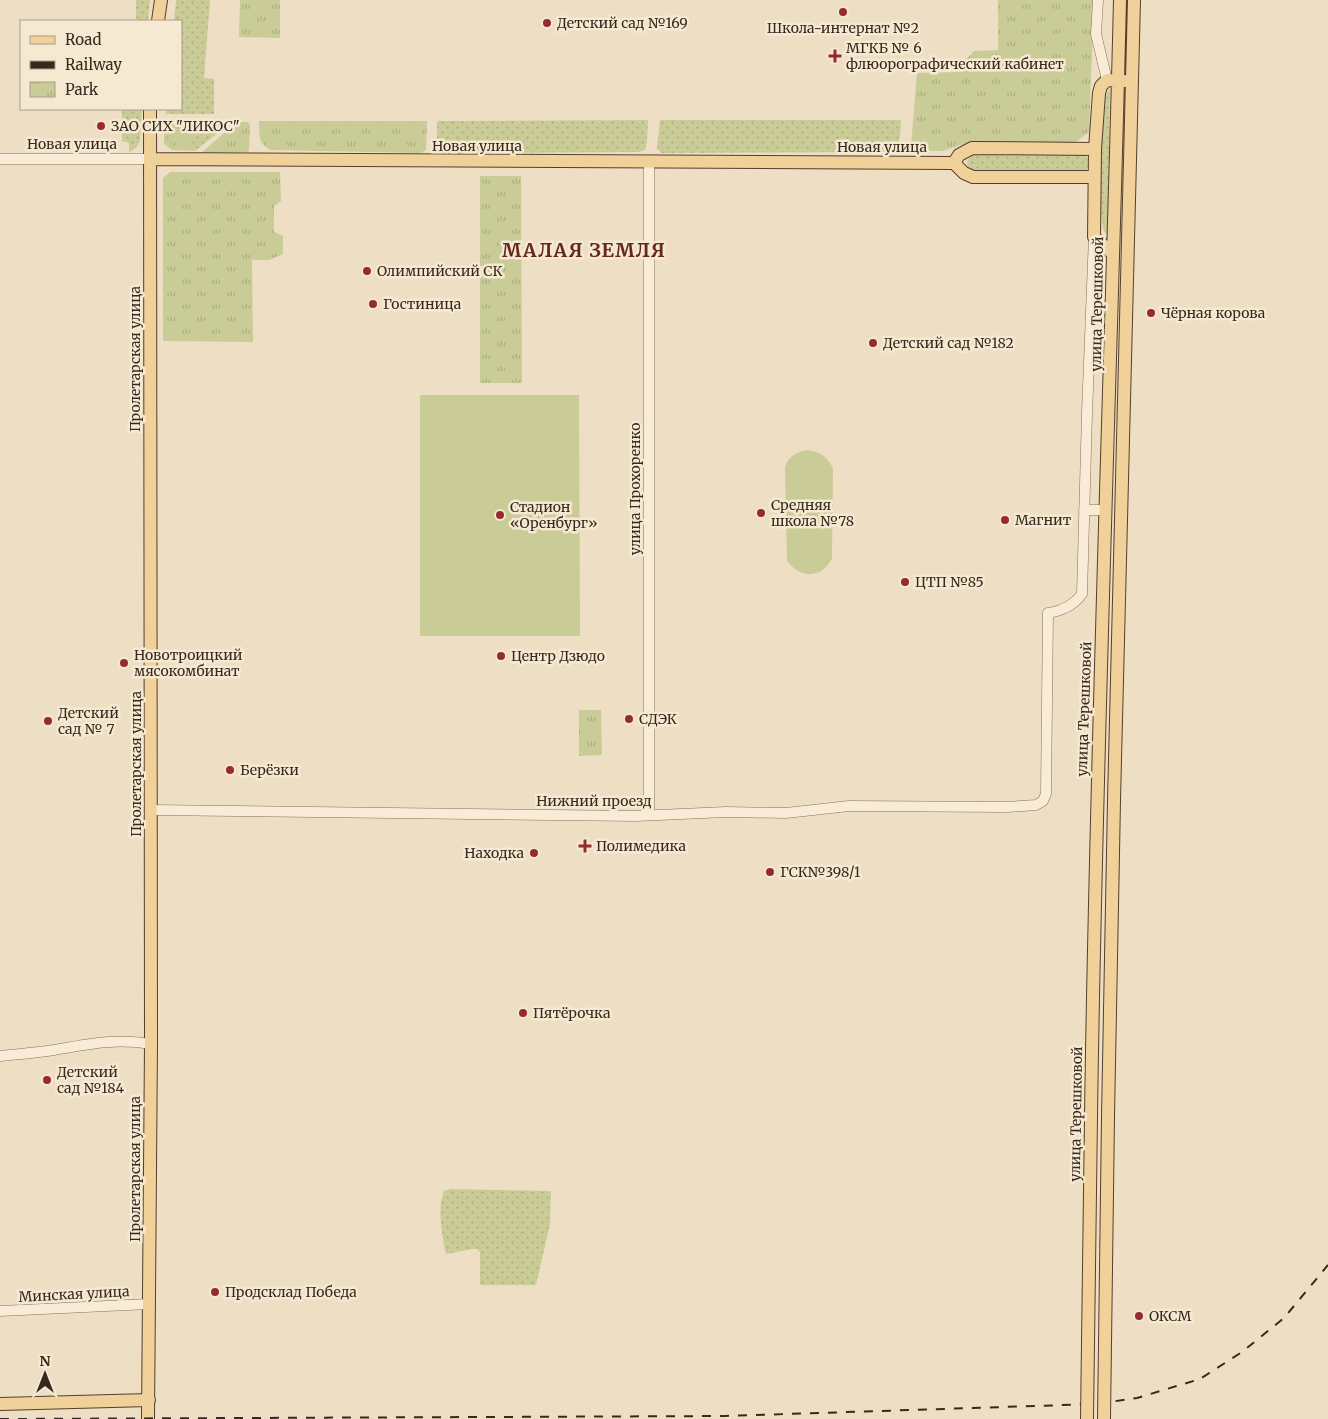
<svg xmlns="http://www.w3.org/2000/svg" width="1328" height="1419" font-family="Merriweather,serif">
  <style>
    .grass { fill: url(#grass-dots) }
    .park { fill: url(#park-tufts) }
    .pitch { fill: #c9cc97 }
    .lines { fill: none; stroke-linecap: round; stroke-linejoin: round }
    .minor-casing { stroke: #886f5a; stroke-width: 11 }
    .major-casing { stroke: #553e2e; stroke-width: 14 }
    .minor { stroke: #f9ecd6; stroke-width: 10 }
    .major { stroke: #f1d19a; stroke-width: 12 }
    .rail { stroke: #38291e; stroke-width: 2; stroke-dasharray: 9 9; stroke-linecap: butt }
    .major-bridge-casing { stroke: #553e2e; stroke-width: 14; stroke-linecap: butt }
    .major-bridge { stroke: #f1d19a; stroke-width: 12 }
    .poi-dot { fill: #972a31; stroke: #f5e9d2; stroke-width: 2 }
    .labels { text-anchor: middle; dominant-baseline: central; stroke-width: 5; stroke-linejoin: round; paint-order: stroke }
    .poi-label { font-size: 14px; fill: #38291e; stroke: #f5e9d2; text-anchor: start }
    .street-label { font-size: 14px; fill: #38291e; stroke: #f5e9d2 }
    .district-label { font-size: 19px; font-weight: bold; letter-spacing: 1px; fill: #64281d; stroke: #f5e9d2 }
  </style>
  <defs>
    <pattern id="grass-dots" width="8" height="8" patternUnits="userSpaceOnUse" patternTransform="scale(1.25)"><rect width="8" height="8" fill="#c9cc97"/><path d="M2 2h.1M6 6h.1" fill="none" stroke="#adaf82" stroke-width="1.8" stroke-linecap="round"/></pattern>
    <pattern id="park-tufts" width="24" height="20" patternUnits="userSpaceOnUse" patternTransform="scale(1.25)"><rect width="24" height="20" fill="#c9cc97"/><path d="M3 7l-1-3M5 7V3M7 7l1-3M15 17l-1-3M17 17v-4M19 17l1-3" fill="none" stroke="#adaf82"/></pattern>
  </defs>
  <rect width="100%" height="100%" fill="#eedec3"/>
  <!-- grass -->
  <path class="grass" d="M136 0H150L148 21H141L136 18Z
    M176 0H210L204 78 214 79V114H166V109H181V21H174Z
    M1110 89 1108 237 1103 229 1097 175 1104 96Z
    M122 109H142L140 141 136 148 129 152V143L122 141Z
    M648 120 647 141 645 150 639 152 447 153 439 149 437 141V121Z
    M660 120H901C900 133 902 147 889 152L661 153 657 148Z
    M164 123H230L195 151 172 150 164 144Z
    M976 154H1080C1089 156 1091 162 1086 170L1078 172H973L968 167 967 161 971 156Z
    M450 1189 551 1191 550 1224 536 1285H480V1253L478 1249H472L447 1254 445 1251C442 1232 437 1209 444 1191Z"/>
  <!-- park -->
  <path class="park" d="M240 0H280V38L239 37Z
    M998 0H1094L1089 132 1076 142H970L943 151H916L911 146 917 73 961 72V65L974 51 998 50Z
    M259 121H427L426 150 420 153 271 150C257 143 260 135 259 121Z
    M237 122H248L250 125 249 151 246 152 201 153Z
    M171 139a11 11 0 1 1 22 0a11 11 0 1 1-22 0Z
    M170 172H280L281 201 274 206V232L283 236V254L269 260H252L253 342 163 341V178Z
    M480 176H521L522 383H480Z
    M579 710H601L602 755 579 756Z"/>
  <!-- pitch -->
  <path class="pitch" d="M420 395H579L580 636H420Z
    M807 450C821 452 826 456 833 468L832 559C820 579 801 579 787 561L785 467C789 455 796 453 807 450Z"/>
  <g class="lines">
    <defs>
      <path id="minor" d="M1098 0 1096 34 1107 80
        M0 159H150
        M649 162V815
        M1084 510H1106
        M151 810 636 816 726 812 786 813 849 806 1007 807 1036 805 1043 801 1046 794 1048 613C1062 611 1073 606 1082 594L1087 413 1094 237
        M0 1056C18 1054 36 1053 54 1050 88 1044 116 1038 151 1044
        M0 1311 149 1304"/>
      <path id="major" d="M158 21 161 0
        M150 159 954 163 964 173 973 177H1094
        M954 163 959 155 972 148 1095 149
        M1113 254 1094 237 1095 149 1099 93 1101 86 1107 80 1124 81
        M1091 1117C1096 745 1111 372 1120 0
        M1108 1117 1114 800 1134 0
        M0 1404 149 1400
        M148 1419 151 1044 150 109"/>
    </defs>
    <!-- minor casing -->
    <use href="#minor" class="minor-casing"/>
    <!-- major casing -->
    <use href="#major" class="major-casing"/>
    <!-- minor -->
    <use href="#minor" class="minor"/>
    <!-- major -->
    <use href="#major" class="major"/>
    <!-- rail -->
    <path class="rail" d="M0 1419 725 1416 1096 1404 1137 1398 1200 1379 1242 1352 1284 1318 1328 1265"/>
    <defs>
      <path id="major-bridge" d="M1087 1419 1091 1117
        M1104 1419 1108 1117"/>
    </defs>
    <!-- major-bridge casing -->
    <use href="#major-bridge" class="major-bridge-casing"/>
    <!-- major-bridge -->
    <use href="#major-bridge" class="major-bridge"/>
  </g>
  <!-- markers -->
  <g class="poi-dot">
    <circle cx="843" cy="12" r="5"/>
    <circle cx="547" cy="23" r="5"/>
    <path d="M832.5 48.5h5v5h5v5h-5v5h-5v-5h-5v-5h5z"/>
    <circle cx="101" cy="126" r="5"/>
    <circle cx="367" cy="271" r="5"/>
    <circle cx="373" cy="304" r="5"/>
    <circle cx="1151" cy="313" r="5"/>
    <circle cx="873" cy="343" r="5"/>
    <circle cx="761" cy="513" r="5"/>
    <circle cx="500" cy="515" r="5"/>
    <circle cx="1005" cy="520" r="5"/>
    <circle cx="905" cy="582" r="5"/>
    <circle cx="501" cy="656" r="5"/>
    <circle cx="124" cy="663" r="5"/>
    <circle cx="629" cy="719" r="5"/>
    <circle cx="48" cy="721" r="5"/>
    <circle cx="230" cy="770" r="5"/>
    <path d="M582.5 838.5h5v5h5v5h-5v5h-5v-5h-5v-5h5z"/>
    <circle cx="534" cy="853" r="5"/>
    <circle cx="770" cy="872" r="5"/>
    <circle cx="523" cy="1013" r="5"/>
    <circle cx="47" cy="1080" r="5"/>
    <circle cx="215" cy="1292" r="5"/>
    <circle cx="1139" cy="1316" r="5"/>
  </g>
  <g class="labels">
    <!-- poi labels -->
    <g class="poi-label">
      <text x="557" y="23">Детский сад №169</text>
      <text x="843" y="28" text-anchor="middle">Школа-интернат №2</text>
      <text x="846" y="48">МГКБ № 6<tspan x="846" dy="16">флюорографический кабинет</tspan></text>
      <text x="111" y="126">ЗАО СИХ "ЛИКОС"</text>
      <text x="377" y="271">Олимпийский СК</text>
      <text x="383" y="304">Гостиница</text>
      <text x="1161" y="313">Чёрная корова</text>
      <text x="883" y="343">Детский сад №182</text>
      <text x="771" y="505">Средняя<tspan x="771" dy="16">школа №78</tspan></text>
      <text x="510" y="507">Стадион<tspan x="510" dy="16">«Оренбург»</tspan></text>
      <text x="1015" y="520">Магнит</text>
      <text x="915" y="582">ЦТП №85</text>
      <text x="134" y="655">Новотроицкий<tspan x="134" dy="16">мясокомбинат</tspan></text>
      <text x="511" y="656">Центр Дзюдо</text>
      <text x="58" y="713">Детский<tspan x="58" dy="16">сад № 7</tspan></text>
      <text x="639" y="719">СДЭК</text>
      <text x="240" y="770">Берёзки</text>
      <text x="596" y="846">Полимедика</text>
      <text x="524" y="853" text-anchor="end">Находка</text>
      <text x="780" y="872">ГСК№398/1</text>
      <text x="533" y="1013">Пятёрочка</text>
      <text x="57" y="1072">Детский<tspan x="57" dy="16">сад №184</tspan></text>
      <text x="225" y="1292">Продсклад Победа</text>
      <text x="1149" y="1316">ОКСМ</text>
    </g>
    <!-- street labels -->
    <g class="street-label">
      <text x="72" y="144">Новая улица</text>
      <text x="477" y="146">Новая улица</text>
      <text x="882" y="147">Новая улица</text>
      <text transform="translate(1097 304) rotate(-89)">улица Терешковой</text>
      <text transform="translate(135 359) rotate(-90)">Пролетарская улица</text>
      <text transform="translate(635 489) rotate(-90)">улица Прохоренко</text>
      <text transform="translate(1084 709) rotate(-88)">улица Терешковой</text>
      <text transform="translate(136 764) rotate(-90)">Пролетарская улица</text>
      <text x="594" y="801">Нижний проезд</text>
      <text transform="translate(1076 1114) rotate(-89)">улица Терешковой</text>
      <text transform="translate(135 1169) rotate(-90)">Пролетарская улица</text>
      <text transform="translate(74 1294) rotate(-3)">Минская улица</text>
    </g>
    <!-- district labels -->
    <g class="district-label">
      <text x="584" y="250">МАЛАЯ ЗЕМЛЯ</text>
    </g>
  </g>
  <!-- legend -->
  <rect x="20" y="20" width="162" height="90" fill="#f5e9d2" stroke="#a99c8a"/>
  <rect x="30" y="36" width="25" height="8" fill="#f1d19a" stroke="#a99c8a"/>
  <text x="65" y="45" font-size="15" fill="#38291e">Road</text>
  <rect x="30" y="61" width="25" height="8" fill="#38291e" stroke="#a99c8a"/>
  <text x="65" y="70" font-size="15" fill="#38291e">Railway</text>
  <rect x="30" y="82" width="25" height="15" fill="url(#park-tufts)" stroke="#a99c8a"/>
  <text x="65" y="95" font-size="15" fill="#38291e">Park</text>
  <!-- north arrow -->
  <g transform="translate(45 1374)" stroke="#f5e9d2" stroke-width="4" paint-order="stroke">
  <path d="M0-4L9 19L0 12L-9 19Z" fill="#38291e"/>
  <text y="-8" font-size="14" font-weight="bold" text-anchor="middle" fill="#38291e">N</text>
  </g>
</svg>
